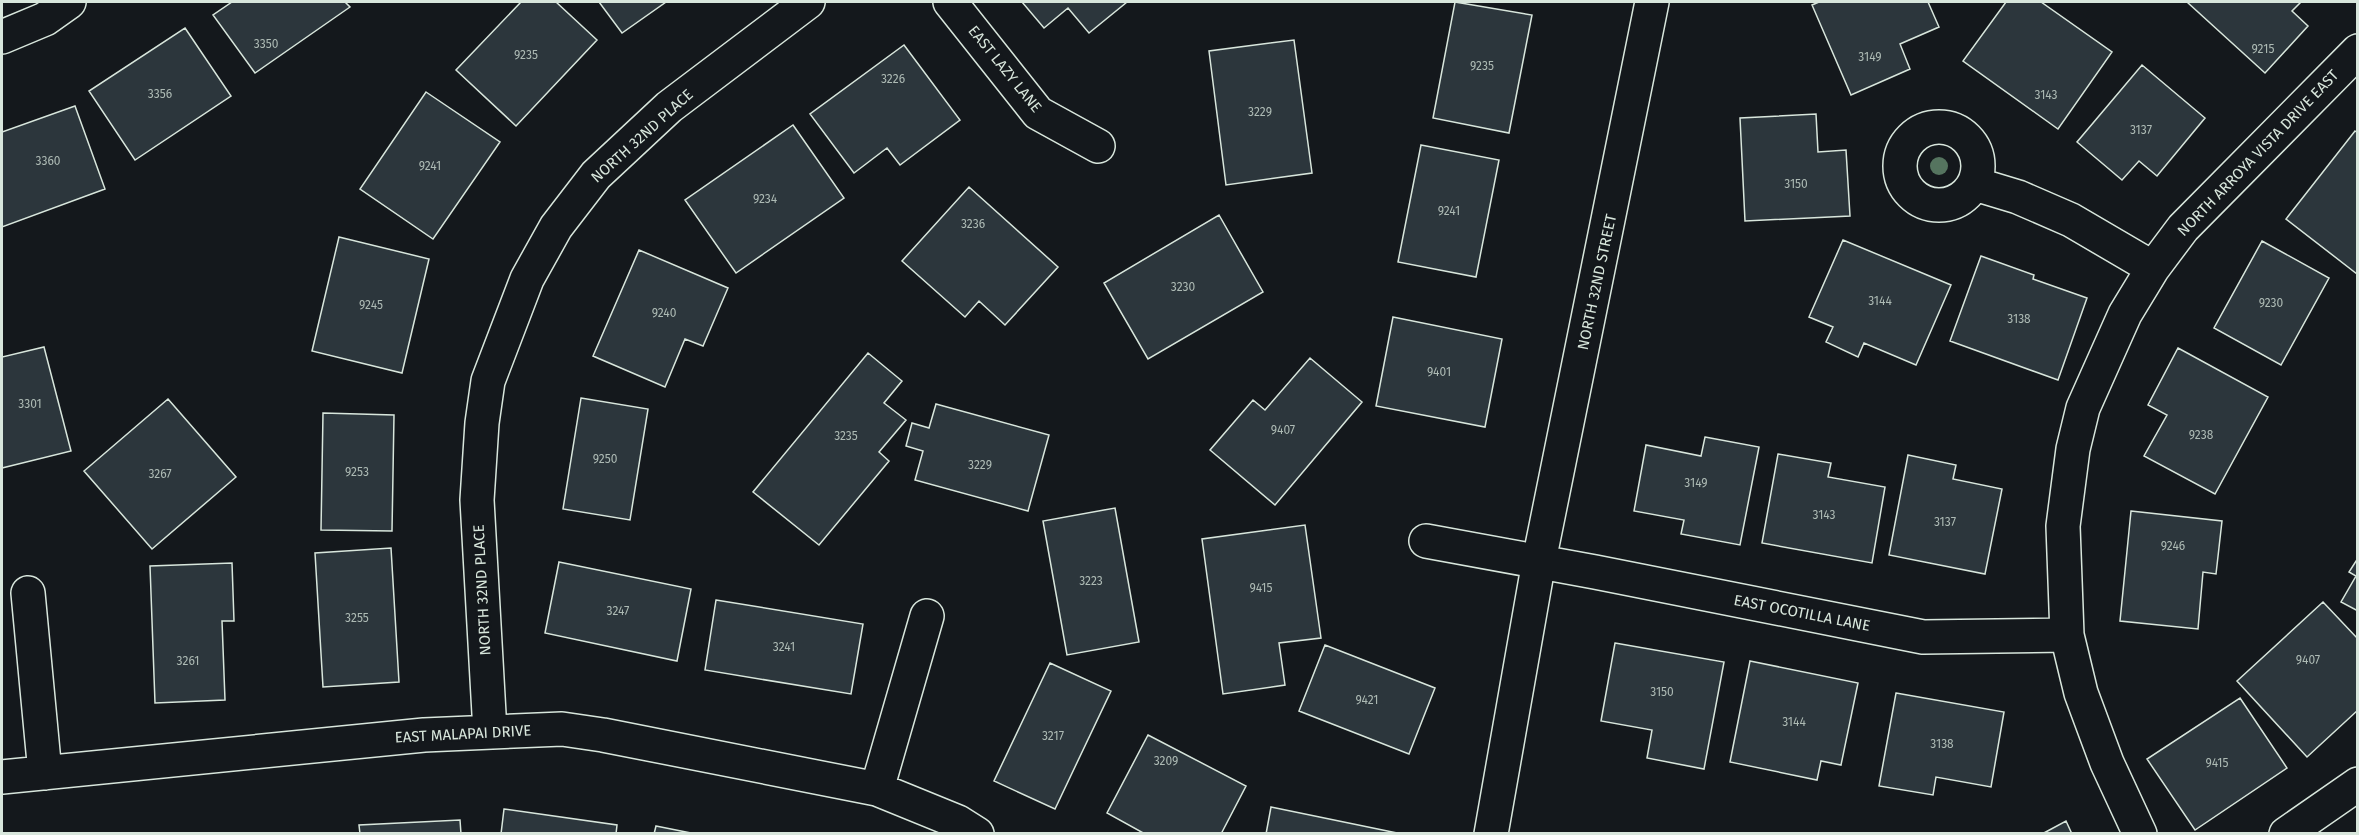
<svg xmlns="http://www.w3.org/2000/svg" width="2359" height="835" font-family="'Fira Sans',sans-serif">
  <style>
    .building { fill: #2c363c; stroke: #d8e6dc; stroke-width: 1.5 }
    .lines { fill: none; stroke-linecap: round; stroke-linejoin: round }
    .minor-casing { stroke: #d8e6dc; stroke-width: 36 }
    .minor { stroke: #14181c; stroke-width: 33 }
    .tree { fill: #55745f }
    .labels { text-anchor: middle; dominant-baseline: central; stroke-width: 4.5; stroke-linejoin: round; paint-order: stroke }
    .number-label { font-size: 12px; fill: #adbab4 }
    .street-label { font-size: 15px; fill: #d8e6dc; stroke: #14181c }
  </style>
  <rect width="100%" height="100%" fill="#14181c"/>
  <!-- building -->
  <path class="building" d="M232 2H345L350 7 255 73 213 15Z
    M521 2H556L597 40 516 126 456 70Z
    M599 2H666L622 33Z
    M1022 2H1127L1089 33 1068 8 1044 28Z
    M1455 2 1532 15 1509 133 1433 118Z
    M1819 2H1928L1939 27 1900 44 1910 69 1851 95 1812 5Z
    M2006 2H2041L2112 52 2058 129 1963 61Z
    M2187 2H2301L2292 11 2308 26 2265 73Z
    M185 28 231 96 135 160 89 91Z
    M1294 40 1312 173 1226 185 1209 51Z
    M904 45 960 120 900 165 887 148 854 173 810 114Z
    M2142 65 2205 118 2157 176 2139 161 2122 180 2077 142Z
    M426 92 500 142 433 239 360 189Z
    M75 106 105 189 2 227V132Z
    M1816 114 1818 152 1846 150 1850 216 1745 221 1740 118Z
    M793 125 844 198 736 273 685 200Z
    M2355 131 2358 133 2357 274 2286 219Z
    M1421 145 1499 160 1476 277 1398 262Z
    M969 187 1058 267 1005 325 979 301 965 317 902 261Z
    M1219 215 1263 292 1148 359 1104 283Z
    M339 237 429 259 402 373 312 351Z
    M1843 240 1951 285 1916 365 1864 343 1858 357 1826 342 1833 327 1809 317Z
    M2262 241 2329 278 2281 365 2214 328Z
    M639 250 728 288 703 346 685 339 665 387 593 356Z
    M1981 256 2034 275 2033 279 2087 298 2058 380 1950 341Z
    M1393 317 1502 339 1485 427 1376 406Z
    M44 347 71 451 2 468V357Z
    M2178 348 2268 397 2215 494 2144 456 2167 415 2148 405Z
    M868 353 902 381 884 403 906 420 879 452 889 461 819 545 753 492Z
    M1310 358 1362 402 1275 505 1210 450 1253 400 1265 410Z
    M581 398 648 409 630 520 563 509Z
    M168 399 236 477 152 549 84 471Z
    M936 404 1049 435 1028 511 915 480 923 451 906 446 912 423 929 428Z
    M323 413 394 415 392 531 321 530Z
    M1705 437 1759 447 1740 545 1681 534 1684 520 1634 511 1646 445 1701 456Z
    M1778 454 1831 463 1828 477 1885 487 1872 563 1762 543Z
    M1908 455 1956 465 1953 479 2002 489 1985 574 1889 555Z
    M1115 508 1139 642 1067 655 1043 521Z
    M2131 511 2222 521 2216 574 2203 572 2198 629 2120 621Z
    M1305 525 1321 638 1279 643 1285 685 1223 694 1202 539Z
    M391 548 399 682 323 687 315 553Z
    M2358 558V611L2341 602 2356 576 2349 572Z
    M559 562 691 589 677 661 545 633Z
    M232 563 234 621H222L225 700 155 703 150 566Z
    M716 600 863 624 851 694 705 670Z
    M2323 602 2358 639V710L2307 757 2237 681Z
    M1615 643 1724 662 1704 769 1647 758 1652 730 1601 721Z
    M1325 645 1435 688 1409 754 1299 711Z
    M1750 661 1858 683 1841 765 1821 761 1817 780 1730 762Z
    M1050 663 1111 691 1055 809 994 781Z
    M1896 693 2004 712 1991 787 1936 777 1933 795 1879 786Z
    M2240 698 2287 768 2195 830 2147 759Z
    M1148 735 1246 786 1221 834H1145L1107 813Z
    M1271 807 1402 834H1266Z
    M504 809 617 825 616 834H501Z
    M460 820 461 834H360L359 825Z
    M2066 821 2072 834H2042Z
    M656 826 696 834H654Z"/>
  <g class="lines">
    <defs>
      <path id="minor" d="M950 2 1038 113 1098 146
        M2 37 45 19 69 2
        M1900 166a39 39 0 1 1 78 0a39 39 0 1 1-78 0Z
        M1975 184 2018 197 2071 220 2153 268
        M1426 541 1595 572 1923 637 2067 635
        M28 593 45 773
        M490 732 477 500 482 423 488 381 527 279 556 227 596 175 669 107 808 2
        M2 777 424 735 562 729 603 735 877 789 958 822 977 834
        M877 789 927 616
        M1491 834 1539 561 1652 2
        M2140 834 2107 763 2081 693 2067 635 2063 526 2073 449 2083 408 2125 314 2153 268 2183 228 2358 51
        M2286 834 2358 784"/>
    </defs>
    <!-- minor casing -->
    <use href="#minor" class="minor-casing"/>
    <!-- minor -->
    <use href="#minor" class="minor"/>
  </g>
  <!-- trees -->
  <circle class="tree" cx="1939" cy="166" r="9"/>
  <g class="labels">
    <!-- number labels -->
    <g class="number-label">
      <text x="266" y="44">3350</text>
      <text x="2263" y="49">9215</text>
      <text x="526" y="55">9235</text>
      <text x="1870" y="57">3149</text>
      <text x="1482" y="66">9235</text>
      <text x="893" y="79">3226</text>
      <text x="160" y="94">3356</text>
      <text x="2046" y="95">3143</text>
      <text x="1260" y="112">3229</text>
      <text x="2141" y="130">3137</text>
      <text x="48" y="161">3360</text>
      <text x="430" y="166">9241</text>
      <text x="1796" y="184">3150</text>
      <text x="765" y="199">9234</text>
      <text x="1449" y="211">9241</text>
      <text x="973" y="224">3236</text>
      <text x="1183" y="287">3230</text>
      <text x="1880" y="301">3144</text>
      <text x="2271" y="303">9230</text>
      <text x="371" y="305">9245</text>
      <text x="664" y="313">9240</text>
      <text x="2019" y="319">3138</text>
      <text x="1439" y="372">9401</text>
      <text x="30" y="404">3301</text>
      <text x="1283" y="430">9407</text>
      <text x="2201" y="435">9238</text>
      <text x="846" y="436">3235</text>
      <text x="605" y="459">9250</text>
      <text x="980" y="465">3229</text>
      <text x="357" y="472">9253</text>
      <text x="160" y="474">3267</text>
      <text x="1696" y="483">3149</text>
      <text x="1824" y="515">3143</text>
      <text x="1945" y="522">3137</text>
      <text x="2173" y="546">9246</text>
      <text x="1091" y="581">3223</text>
      <text x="1261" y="588">9415</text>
      <text x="618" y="611">3247</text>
      <text x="357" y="618">3255</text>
      <text x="784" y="647">3241</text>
      <text x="2308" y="660">9407</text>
      <text x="188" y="661">3261</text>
      <text x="1662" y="692">3150</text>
      <text x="1367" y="700">9421</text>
      <text x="1794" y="722">3144</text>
      <text x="1053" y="736">3217</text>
      <text x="1942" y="744">3138</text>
      <text x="1166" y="761">3209</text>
      <text x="2217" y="763">9415</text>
    </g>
    <!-- street labels -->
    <g class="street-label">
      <text transform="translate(1005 69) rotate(51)">EAST LAZY LANE</text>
      <text transform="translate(642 136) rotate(-42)">NORTH 32ND PLACE</text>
      <text transform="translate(2258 153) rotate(-46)">NORTH ARROYA VISTA DRIVE EAST</text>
      <text transform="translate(1597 282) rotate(-78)">NORTH 32ND STREET</text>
      <text transform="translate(482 590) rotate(-93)">NORTH 32ND PLACE</text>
      <text transform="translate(1802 613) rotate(11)">EAST OCOTILLA LANE</text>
      <text transform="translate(463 734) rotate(-3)">EAST MALAPAI DRIVE</text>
    </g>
  </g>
  <!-- border -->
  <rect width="2359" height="835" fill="none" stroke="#d8e6dc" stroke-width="6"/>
</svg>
